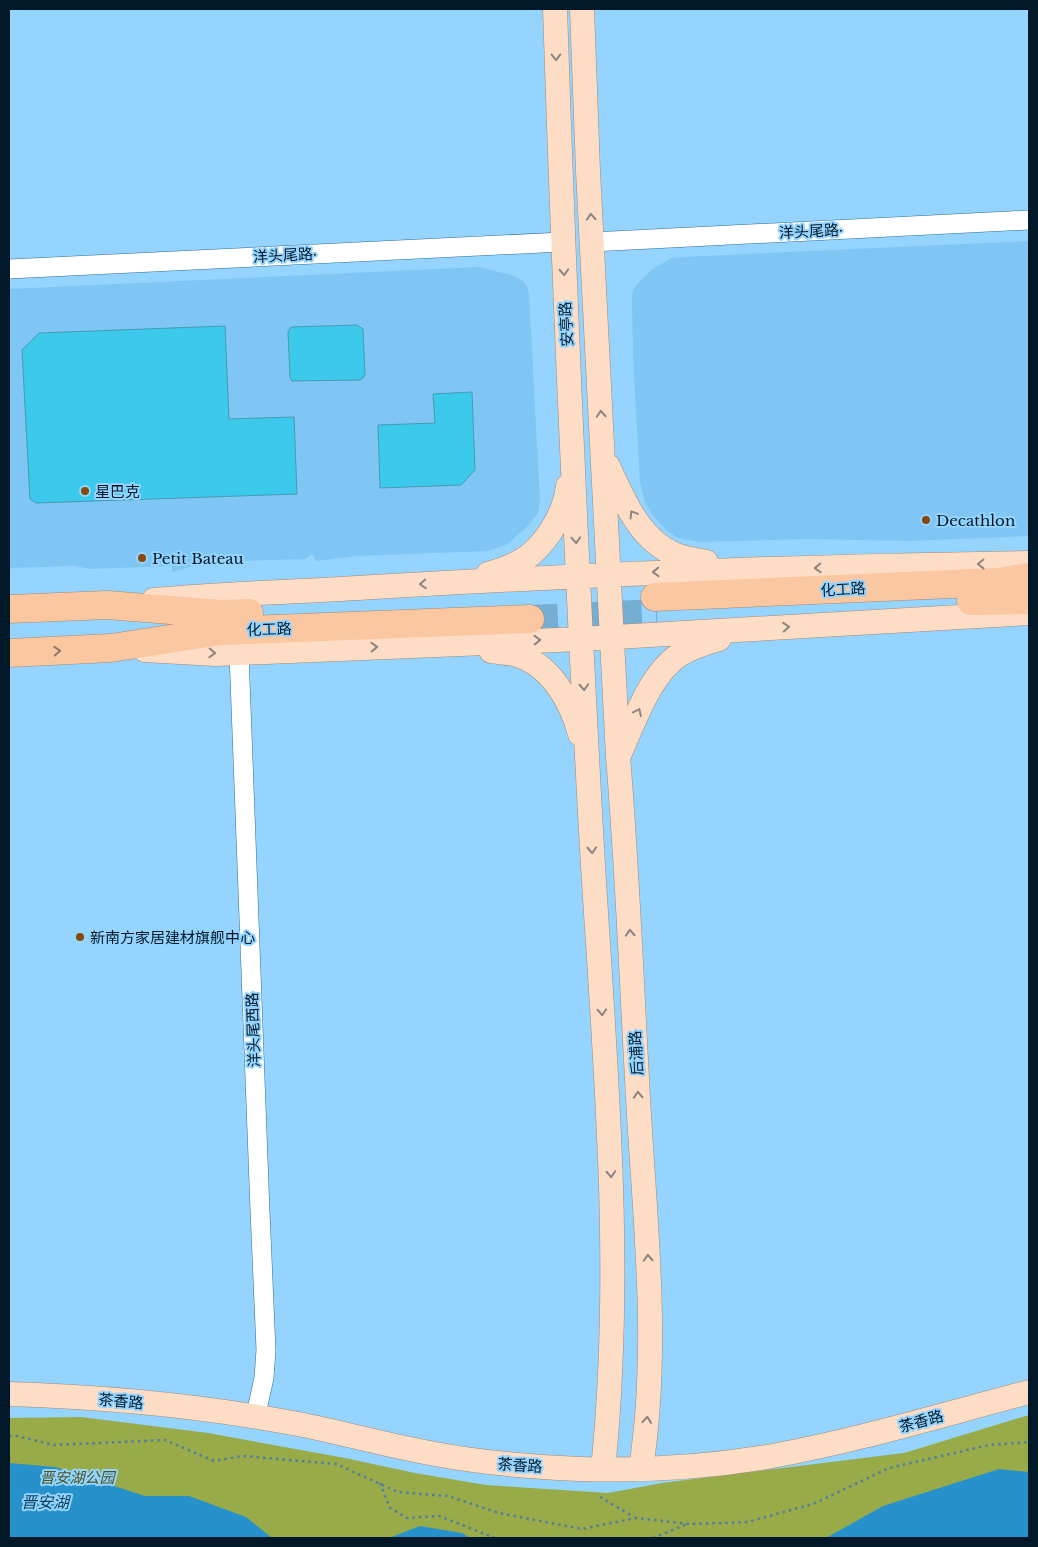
<svg xmlns="http://www.w3.org/2000/svg" width="1038" height="1547" font-family="'Libre Baskerville','Noto Sans SC',serif">
  <style>
    .built { fill: #7fc6f5 }
    .green { fill: #99ab49 }
    .water { fill: #2791cb }
    .building { fill: #3bcaec; stroke: #469bb2 }
    .lines { fill: none; stroke-linecap: round; stroke-linejoin: round }
    .highway-tunnel { stroke: #76aed3; stroke-width: 28; stroke-dasharray: 28 14; stroke-linecap: butt }
    .minor-casing { stroke: #2f6e94; stroke-width: 20 }
    .major-casing { stroke: #a38a76; stroke-width: 25 }
    .highway-casing { stroke: #a38a76; stroke-width: 29 }
    .path { stroke: #517f9d; stroke-width: 2.5; stroke-dasharray: 2.5 4; stroke-linecap: butt }
    .minor { stroke: #fff; stroke-width: 19 }
    .major { stroke: #fdddc6; stroke-width: 24 }
    .highway { stroke: #fbc7a0; stroke-width: 28 }
    .oneway { stroke: #8b847f }
    .oneway2 { stroke: #8a786a }
    .poi-dot { fill: #874909; stroke: #94d4fe; stroke-width: 2 }
    .labels { text-anchor: middle; dominant-baseline: central; stroke-width: 4; stroke-linejoin: round; paint-order: stroke }
    .street-label { font-size: 15px; fill: #001828; stroke: #94d4fe }
    .poi-label { font-size: 15px; fill: #001828; stroke: #94d4fe; text-anchor: start }
    .park-label { font-size: 15px; font-style: italic; fill: #4d5623; stroke: #94d4fe }
    .water-label { font-size: 16px; font-style: italic; fill: #043e5c; stroke: #94d4fe }
  </style>
  <rect width="100%" height="100%" fill="#94d4fe"/>
  <!-- built -->
  <path class="built" d="M1029 241V536L910 541 807 539 700 542 678 538 667 531 652 514 645 502 640 482 633 356 632 297 633 290 639 282 654 268 672 258 683 257Z
    M479 267 511 275 522 280 527 287 529 294 540 501 538 513 527 527 506 545 488 551 357 556 316 561 312 554 305 559 209 562 172 572V566L90 569 75 566 9 568V289Z"/>
  <!-- green -->
  <path class="green" d="M1029 1415V1538H9V1418L81 1417 208 1433 345 1458 415 1473 486 1485 608 1493 662 1483 904 1453Z"/>
  <!-- water -->
  <path class="water" d="M9 1463 55 1467 145 1496H189L246 1517 272 1538H9Z
    M999 1469 1029 1472V1538H826L883 1506Z
    M420 1526 462 1533 470 1538H389Z"/>
  <!-- building -->
  <path class="building" d="M357 325 363 329 365 374 363 378 359 380 292 381 290 377 288 332 291 327Z
    M225 326 229 419 294 417 297 494 36 503 30 499 22 350 39 333Z
    M472 392 475 470 461 485 380 488 378 425 435 423 433 394Z"/>
  <g class="lines">
    <!-- highway-tunnel -->
    <path class="highway-tunnel" d="M530 619 657 613"/>
    <defs>
      <path id="minor" d="M592 242 1029 220
        M9 269 562 242
        M239 653 260 1211 266 1350 264 1378 258 1405"/>
      <path id="major" d="M555 9C564 283 576 557 591 831 603 1043 625 1257 603 1469
        M582 9 588 171 618 757C628 876 632 995 639 1115 646 1232 659 1351 641 1468
        M608 466C624 500 639 540 676 555 685 559 697 560 706 562
        M488 574C502 570 520 564 531 554 550 538 565 511 568 486
        M154 600C228 593 301 592 374 587 592 574 811 566 1029 563
        M145 650 216 654 581 639 1029 613
        M491 651C499 652 507 653 514 654 550 663 571 701 580 734
        M620 753C634 722 650 674 679 655 692 647 705 643 719 639
        M9 1394C106 1397 203 1406 298 1424 344 1433 389 1446 435 1454 483 1463 532 1467 580 1469 642 1471 706 1467 767 1457 856 1441 942 1415 1029 1392"/>
      <path id="highway" d="M655 597 998 582 1029 577
        M971 601 1029 600
        M9 609 107 605 221 614 249 613
        M9 653 111 648 221 631 530 619"/>
    </defs>
    <!-- minor casing -->
    <use href="#minor" class="minor-casing"/>
    <!-- major casing -->
    <use href="#major" class="major-casing"/>
    <!-- highway casing -->
    <use href="#highway" class="highway-casing"/>
    <!-- path -->
    <path class="path" d="M9 1436H17L54 1445 165 1440 214 1461 243 1456 336 1464 398 1492 448 1496 499 1513 582 1529 636 1518 689 1524 747 1522 813 1504 889 1468 989 1445 1029 1442
      M380 1483 390 1508 407 1518 439 1516 495 1538
      M600 1497 634 1517
      M653 1538 687 1524"/>
    <!-- minor -->
    <use href="#minor" class="minor"/>
    <!-- major -->
    <use href="#major" class="major"/>
    <!-- highway -->
    <use href="#highway" class="highway"/>
  </g>
  <!-- one-way arrows -->
  <defs><path id="oneway-chevron" d="M-2-3.5L2.5 0L-2 3.5" fill="none" stroke-width="1.6" stroke-linecap="round" stroke-linejoin="round" transform="scale(1.25)"/></defs>
  <g class="oneway">
    <use href="#oneway-chevron" transform="translate(556 57) rotate(88)"/>
    <use href="#oneway-chevron" transform="translate(591 217) rotate(-93)"/>
    <use href="#oneway-chevron" transform="translate(564 272) rotate(87)"/>
    <use href="#oneway-chevron" transform="translate(601 414) rotate(-93)"/>
    <use href="#oneway-chevron" transform="translate(633 514) rotate(-121)"/>
    <use href="#oneway-chevron" transform="translate(576 540) rotate(87)"/>
    <use href="#oneway-chevron" transform="translate(981 564) rotate(179)"/>
    <use href="#oneway-chevron" transform="translate(818 568) rotate(178)"/>
    <use href="#oneway-chevron" transform="translate(656 572) rotate(178)"/>
    <use href="#oneway-chevron" transform="translate(423 584) rotate(176)"/>
    <use href="#oneway-chevron" transform="translate(786 627) rotate(-4)"/>
    <use href="#oneway-chevron" transform="translate(537 640) rotate(-2)"/>
    <use href="#oneway-chevron" transform="translate(374 647) rotate(-2)"/>
    <use href="#oneway-chevron" transform="translate(212 653) rotate(2)"/>
    <use href="#oneway-chevron" transform="translate(584 687) rotate(87)"/>
    <use href="#oneway-chevron" transform="translate(638 712) rotate(-65)"/>
    <use href="#oneway-chevron" transform="translate(592 850) rotate(87)"/>
    <use href="#oneway-chevron" transform="translate(630 933) rotate(-93)"/>
    <use href="#oneway-chevron" transform="translate(602 1012) rotate(87)"/>
    <use href="#oneway-chevron" transform="translate(638 1095) rotate(-93)"/>
    <use href="#oneway-chevron" transform="translate(611 1174) rotate(87)"/>
    <use href="#oneway-chevron" transform="translate(648 1258) rotate(-93)"/>
    <use href="#oneway-chevron" transform="translate(647 1420) rotate(-84)"/>
  </g>
  <use class="oneway2" href="#oneway-chevron" transform="translate(57 651) rotate(-3)"/>
  <!-- markers -->
  <g class="poi-dot">
    <circle cx="85" cy="491" r="5"/>
    <circle cx="926" cy="520" r="5"/>
    <circle cx="142" cy="558" r="5"/>
    <circle cx="80" cy="937" r="5"/>
  </g>
  <g class="labels">
    <!-- street labels -->
    <g class="street-label">
      <text transform="translate(811 231) rotate(-3)">洋头尾路·</text>
      <text transform="translate(285 255) rotate(-3)">洋头尾路·</text>
      <text transform="translate(566 324) rotate(-93)">安亭路</text>
      <text transform="translate(843 589) rotate(-3)">化工路</text>
      <text transform="translate(269 629) rotate(-2)">化工路</text>
      <text transform="translate(253 1030) rotate(-92)">洋头尾西路</text>
      <text transform="translate(636 1053) rotate(-93)">后浦路</text>
      <text transform="translate(121 1401) rotate(5)">茶香路</text>
      <text transform="translate(921 1421) rotate(-15)">茶香路</text>
      <text transform="translate(520 1465) rotate(4)">茶香路</text>
    </g>
    <!-- poi labels -->
    <g class="poi-label">
      <text x="95" y="491">星巴克</text>
      <text x="936" y="520">Decathlon</text>
      <text x="152" y="558">Petit Bateau</text>
      <text x="90" y="937">新南方家居建材旗舰中心</text>
    </g>
    <!-- park labels -->
    <g class="park-label">
      <text x="77" y="1477">晋安湖公园</text>
    </g>
    <!-- water labels -->
    <g class="water-label">
      <text x="45" y="1502">晋安湖</text>
    </g>
  </g>
  <!-- border -->
  <rect width="1038" height="1547" fill="none" stroke="#001828" stroke-width="20"/>
</svg>
